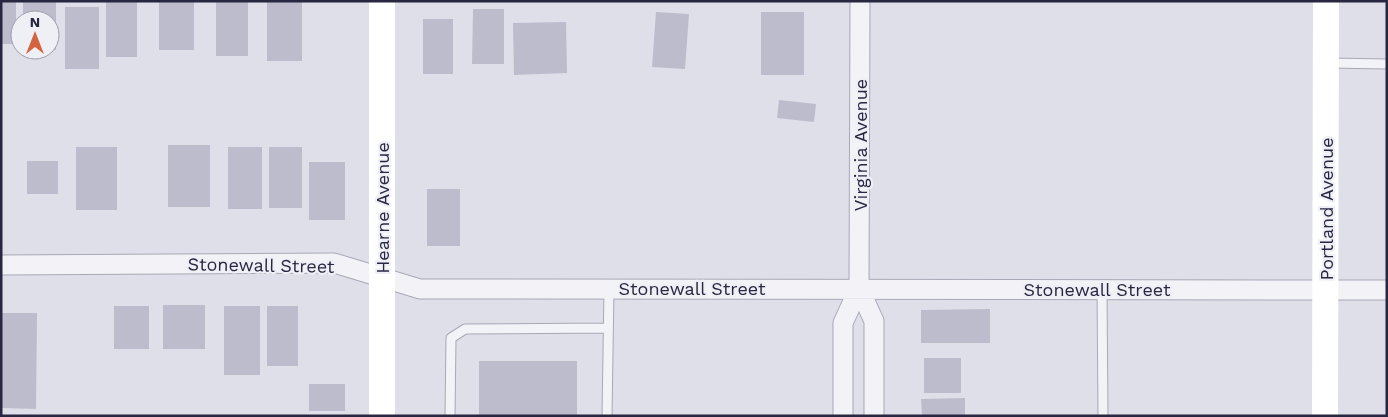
<svg xmlns="http://www.w3.org/2000/svg" width="1388" height="417" font-family="'Work Sans',sans-serif">
  <style>
    .building { fill: #bdbccc }
    .lines { fill: none; stroke-linecap: round; stroke-linejoin: round }
    .lane-casing { stroke: #a8a8b7; stroke-width: 11 }
    .street-casing { stroke: #a8a8b7; stroke-width: 21 }
    .lane { stroke: #f2f2f7; stroke-width: 9 }
    .street { stroke: #f2f2f7; stroke-width: 19 }
    .secondary { stroke: #fff; stroke-width: 26 }
    .labels { text-anchor: middle; dominant-baseline: central; stroke-width: 4.5; stroke-linejoin: round; paint-order: stroke }
    .street-label { font-size: 18px; fill: #282741; stroke: #efeff6 }
  </style>
  <rect width="100%" height="100%" fill="#dfdfe9"/>
  <!-- building -->
  <path class="building" d="M1 1H16V44H1Z
    M23 1H56V50H50V20H23Z
    M106 1H137V57H106Z
    M159 1H194V50H159Z
    M216 1H248V56H216Z
    M267 1H302V61H267Z
    M65 7H99V69H65Z
    M473 9H504V64H472Z
    M656 12 689 14 685 69 652 67Z
    M761 12H804V75H761Z
    M423 19H453V74H423Z
    M566 22 567 73 514 75 513 23Z
    M779 100 816 104 814 122 777 118Z
    M168 145H210V207H168Z
    M76 147H117V210H76Z
    M228 147H262V209H228Z
    M269 147H302V208H269Z
    M27 161H58V194H27Z
    M309 162H345V220H309Z
    M427 189H460V246H427Z
    M163 305H205V349H163Z
    M114 306H149V349H114Z
    M224 306H260V375H224Z
    M267 306H298V366H267Z
    M990 309V343H921V310Z
    M1 313H37L36 409 1 408Z
    M924 358H961V393H924Z
    M479 361H577V416H479Z
    M309 384H345V411H309Z
    M965 398V416H922L921 399Z"/>
  <g class="lines">
    <defs>
      <path id="lane" d="M1329 63 1387 64
        M1102 289 1103 416
        M450 416 451 338 465 329 608 328
        M607 416 609 289"/>
      <path id="street" d="M860 1 859 288 874 321V416
        M1 265 334 263 420 289 1387 290
        M843 416V323L859 288"/>
    </defs>
    <!-- lane casing -->
    <use href="#lane" class="lane-casing"/>
    <!-- street casing -->
    <use href="#street" class="street-casing"/>
    <!-- lane -->
    <use href="#lane" class="lane"/>
    <!-- street -->
    <use href="#street" class="street"/>
    <!-- secondary -->
    <path class="secondary" d="M382 416V1
      M1325 416 1326 1"/>
  </g>
  <g class="labels">
    <!-- street labels -->
    <g class="street-label">
      <text transform="translate(860 145) rotate(-90)">Virginia Avenue</text>
      <text transform="translate(382 208) rotate(-90)">Hearne Avenue</text>
      <text transform="translate(1326 209) rotate(-90)">Portland Avenue</text>
      <text transform="translate(261 265) rotate(1)">Stonewall Street</text>
      <text x="692" y="288">Stonewall Street</text>
      <text x="1097" y="289">Stonewall Street</text>
    </g>
  </g>
  <!-- border -->
  <rect width="1388" height="417" fill="none" stroke="#282741" stroke-width="5"/>
  <!-- north arrow -->
  <g transform="translate(35 35)"><circle r="24" fill="#efeff6" stroke="#9f9fae"/>
  <path d="M0-4L9 19L0 12L-9 19Z" fill="#d3643f"/>
  <text y="-8" font-size="14" font-weight="bold" text-anchor="middle" fill="#282741">N</text>
  </g>
</svg>
